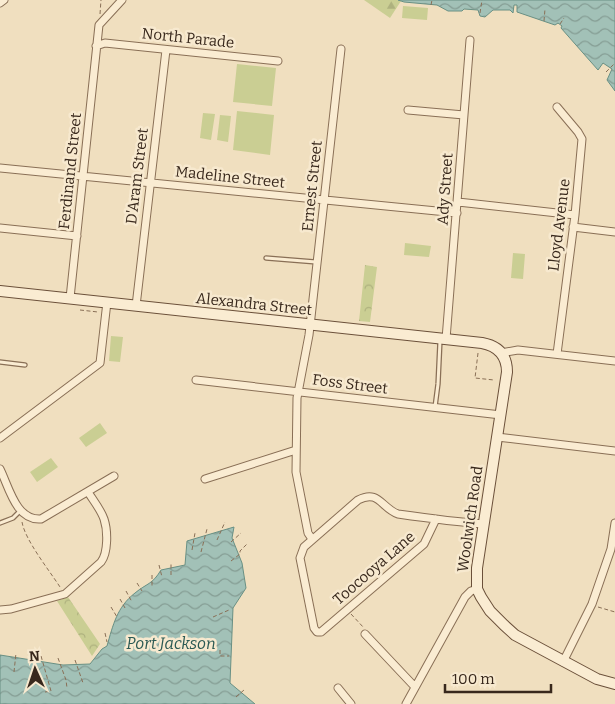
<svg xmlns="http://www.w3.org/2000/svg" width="615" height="704" font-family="Bitter,serif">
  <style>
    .forest { fill: url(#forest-firs) }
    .park { fill: url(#park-crowns) }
    .pitch { fill: #cace93 }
    .water { fill: url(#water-waves); stroke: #699084 }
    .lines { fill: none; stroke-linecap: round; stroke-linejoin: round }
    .lane-casing { stroke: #896f56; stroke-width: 5.5 }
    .street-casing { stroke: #896f56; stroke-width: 9 }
    .secondary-casing { stroke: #6b503a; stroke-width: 12 }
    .path { stroke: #896f56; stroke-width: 1; stroke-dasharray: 4 2.5; stroke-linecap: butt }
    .lane { stroke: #faecd2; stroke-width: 3 }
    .street { stroke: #faecd2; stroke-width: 7 }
    .secondary { stroke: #faecd2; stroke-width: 10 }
    .labels { text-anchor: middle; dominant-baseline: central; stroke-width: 5; stroke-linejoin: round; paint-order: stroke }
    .street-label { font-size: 15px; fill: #38281c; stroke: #f7e9cf }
    .water-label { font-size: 16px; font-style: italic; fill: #2a5953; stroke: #f7e9cf }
  </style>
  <defs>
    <pattern id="forest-firs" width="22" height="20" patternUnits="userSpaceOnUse" patternTransform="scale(1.25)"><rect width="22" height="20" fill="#cace93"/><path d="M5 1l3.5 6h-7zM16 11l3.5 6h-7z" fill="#aeb17e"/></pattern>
    <pattern id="park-crowns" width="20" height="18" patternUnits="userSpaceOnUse" patternTransform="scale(1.25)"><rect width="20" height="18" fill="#cace93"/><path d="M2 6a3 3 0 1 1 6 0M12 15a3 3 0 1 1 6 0" fill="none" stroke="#aeb17e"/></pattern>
    <pattern id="water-waves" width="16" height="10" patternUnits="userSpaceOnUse" patternTransform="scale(1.25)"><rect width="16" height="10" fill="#a2c1b7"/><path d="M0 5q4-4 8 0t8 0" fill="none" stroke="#859d94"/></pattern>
  </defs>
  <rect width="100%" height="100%" fill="#f0dfbf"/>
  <!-- forest -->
  <path class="forest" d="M364 0H398L401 1 390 18Z"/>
  <!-- park -->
  <path class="park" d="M365 265 377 267 370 322 359 321Z
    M68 597 100 644 92 656 57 601Z"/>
  <!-- pitch -->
  <path class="pitch" d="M403 6 428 8 427 20 402 18Z
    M237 64 276 68 272 106 233 102Z
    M237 111 274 115 270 155 233 150Z
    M203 113 215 114 211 140 200 138Z
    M220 115 231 116 228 142 217 140Z
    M405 243 431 246 429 257 404 255Z
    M513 253 525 254 523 279 511 278Z
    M111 336 123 337 120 362 109 361Z
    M100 423 107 433 86 447 79 438Z
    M51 458 58 467 37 482 30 472Z"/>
  <!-- water -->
  <path class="water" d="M398 0H615V91L607 80 612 69 603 63 598 70 561 28 562 26 558 23 555 25 517 12V5H514L513 13 510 10H493L485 17 480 16 478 10 464 9 462 11H448L437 5 404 2Z
    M234 527 232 538 242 563 246 588 233 608 230 683 255 704H0V655L63 665 90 664 102 649 107 646C113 625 117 607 135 593 147 583 152 585 161 570L185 565 187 541Z"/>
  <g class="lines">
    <defs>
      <path id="lane" d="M266 258 316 262
        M0 362 25 365
        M435 407 438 384 440 341
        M0 523 13 518 20 511"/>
      <path id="street" d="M0 3 4 0
        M96 46 105 43 278 61
        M408 110 464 115
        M0 168 457 213
        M458 202 575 215
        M573 227 615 232
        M0 228 77 236
        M70 298 99 25 122 0
        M136 306 166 50
        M446 339 470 40
        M501 353 518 350 615 361
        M557 354 575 215 582 139 578 132 557 107
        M196 380 501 415
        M497 437 615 451
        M0 438 100 363 107 302
        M0 469C9 487 16 521 41 519L114 476
        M205 479 296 450
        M436 519 424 544 321 632H317L314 628 300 558 304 547 358 500C379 489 381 508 398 514 426 518 455 522 484 524
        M312 539 308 533 296 472 297 398 309 335 341 49
        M0 610 11 609 65 594 101 562C108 553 108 531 104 519 101 510 93 500 88 492
        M365 634 415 687
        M563 662 592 604 611 549 615 523
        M338 688 351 704
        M406 704 465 597 471 591 477 589"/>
      <path id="secondary" d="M0 291 482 343C498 346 507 355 507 372L477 568V589L481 597 490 611 504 625 515 635 597 679 615 684"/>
    </defs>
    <!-- lane casing -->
    <use href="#lane" class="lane-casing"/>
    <!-- street casing -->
    <use href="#street" class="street-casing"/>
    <!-- secondary casing -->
    <use href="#secondary" class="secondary-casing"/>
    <!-- path -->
    <path class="path" d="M431 5 432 0
      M480 13 482 0
      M100 14 101 0
      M544 21 545 9
      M560 24 564 18
      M606 72 615 63
      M80 310 98 312
      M478 353 475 378 494 380
      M22 522C25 540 49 570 60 587
      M217 540 225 522
      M231 542 241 533
      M192 550 195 533
      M201 552 207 529
      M231 561 240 554V551L247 544
      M159 565 162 577
      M152 575V586
      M171 575V562
      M137 583 142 591
      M126 591 132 602
      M120 599 125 608
      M111 607 117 617
      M598 607 615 612
      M351 614 364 628
      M213 617 229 610
      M105 633 107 642
      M220 650V656H229
      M41 656 51 691 45 692
      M58 658 66 680 67 688
      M75 660 83 683
      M14 672 16 653
      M236 697 244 690"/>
    <!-- lane -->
    <use href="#lane" class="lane"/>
    <!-- street -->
    <use href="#street" class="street"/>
    <!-- secondary -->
    <use href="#secondary" class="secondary"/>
  </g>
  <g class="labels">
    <!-- street labels -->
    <g class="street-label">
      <text transform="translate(188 38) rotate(6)">North Parade</text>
      <text transform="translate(70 171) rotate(-84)">Ferdinand Street</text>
      <text transform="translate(137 176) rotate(-83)">D'Aram Street</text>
      <text transform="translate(230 177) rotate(6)">Madeline Street</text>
      <text transform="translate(312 186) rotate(-84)">Ernest Street</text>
      <text transform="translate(445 189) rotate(-86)">Ady Street</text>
      <text transform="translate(559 225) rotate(-83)">Lloyd Avenue</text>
      <text transform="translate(254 304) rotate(6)">Alexandra Street</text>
      <text transform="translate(350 384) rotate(7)">Foss Street</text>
      <text transform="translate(470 519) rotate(-82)">Woolwich Road</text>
      <text transform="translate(374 568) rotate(-41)">Toocooya Lane</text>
    </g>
    <!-- water labels -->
    <g class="water-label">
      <text x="171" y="643">Port Jackson</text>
    </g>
  </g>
  <!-- north arrow -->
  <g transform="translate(35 669) rotate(357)" stroke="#f7e9cf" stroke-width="4" paint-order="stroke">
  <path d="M0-4L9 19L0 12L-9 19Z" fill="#38281c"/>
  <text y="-8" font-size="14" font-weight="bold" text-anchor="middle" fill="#38281c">N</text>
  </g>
  <!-- scale -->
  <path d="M445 684v8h106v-8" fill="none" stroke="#38281c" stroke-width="2.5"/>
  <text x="452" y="684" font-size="15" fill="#38281c" stroke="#f7e9cf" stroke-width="4" paint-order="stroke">100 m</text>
</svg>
